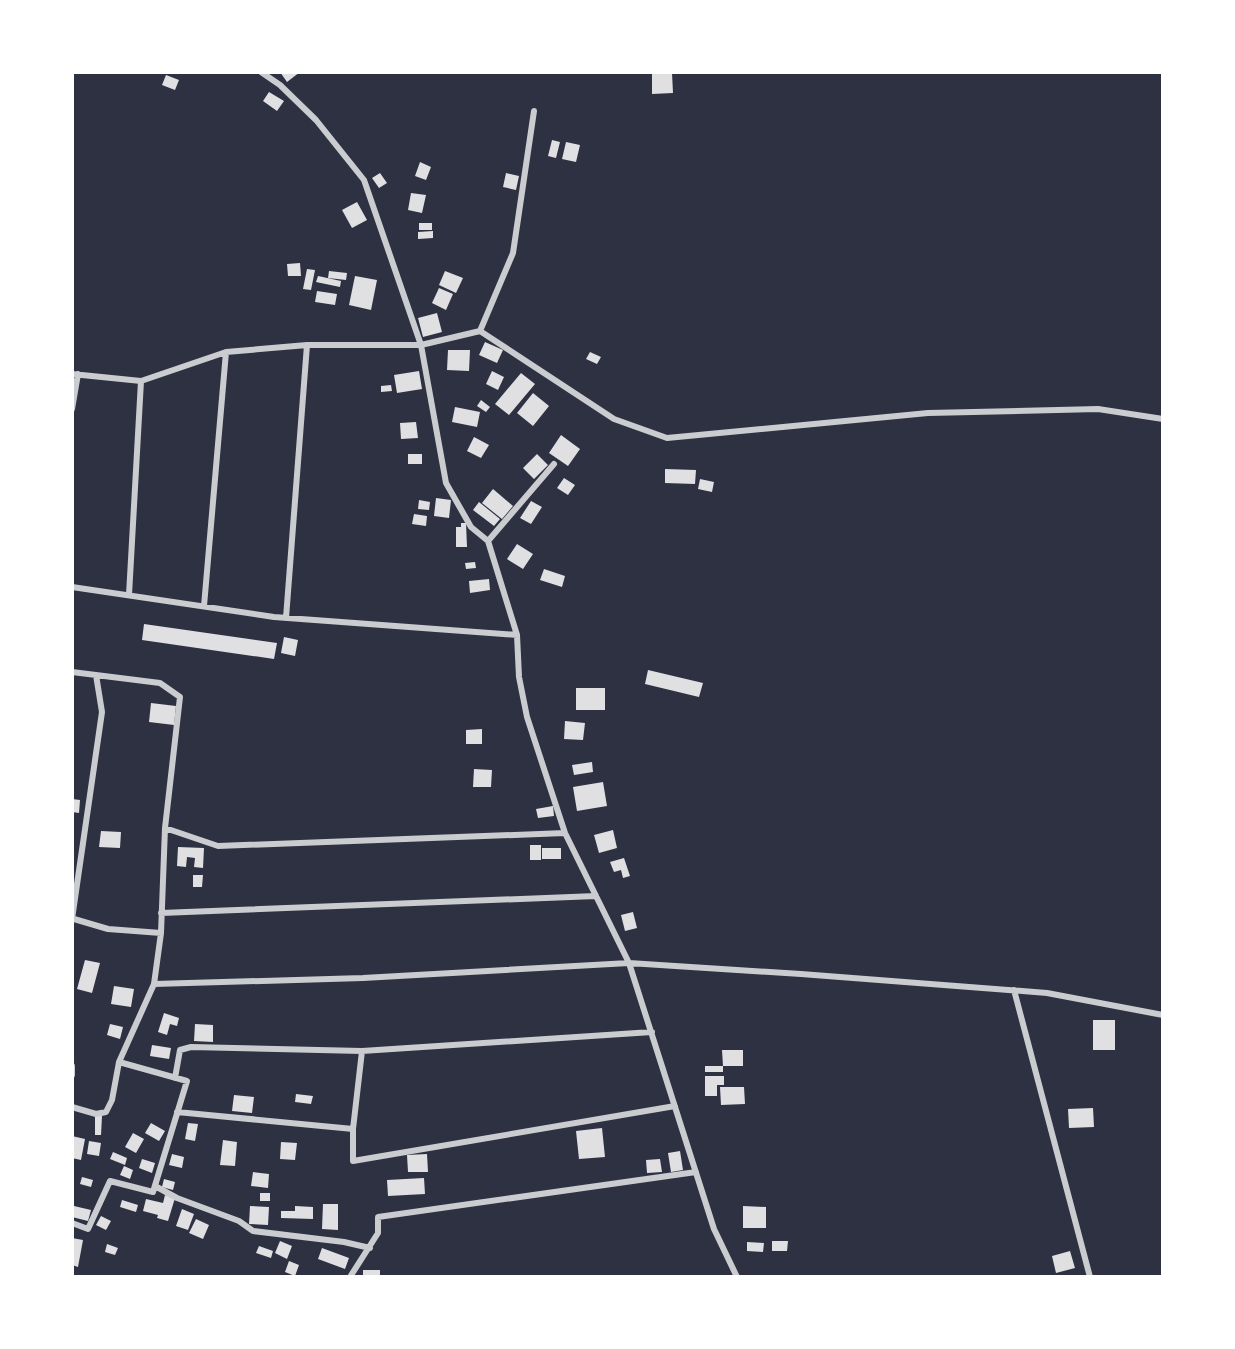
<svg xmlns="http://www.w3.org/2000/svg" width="1235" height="1349" font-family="'Sofia Sans Condensed',sans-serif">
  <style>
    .building { fill: #e0e0e3 }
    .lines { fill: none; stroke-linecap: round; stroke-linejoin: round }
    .minor { stroke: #caccd0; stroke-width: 6 }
  </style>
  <rect width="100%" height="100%" fill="#2d3142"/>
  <!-- building -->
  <path class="building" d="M280 72H300L287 82Z
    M652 73H672L673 93 652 94Z
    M166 75 179 80 175 90 162 85Z
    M269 92 284 101 277 111 263 101Z
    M552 140 560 142 556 158 548 156Z
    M566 142 580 145 576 162 562 159Z
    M420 162 431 167 426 180 415 176Z
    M380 173 387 183 379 188 372 178Z
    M506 173 519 176 516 190 503 187Z
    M411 193 426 195 422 213 408 210Z
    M357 202 367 220 352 228 342 210Z
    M419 223H432V230H419Z
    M433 231V238L418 239V232Z
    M300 263 301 276H288L287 264Z
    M307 269 315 270 311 290 303 289Z
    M329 271 347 273 346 280 328 278Z
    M445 271 463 278 456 293 439 285Z
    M318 276 341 281 340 287 316 282Z
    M355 276 377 280 371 310 349 305Z
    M439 288 453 294 446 310 432 303Z
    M317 291 337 294 335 305 315 302Z
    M437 313 442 332 423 337 418 318Z
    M485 342 503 350 497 363 479 355Z
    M448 350H470L469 371 447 370Z
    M590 352 601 357 597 364 586 359Z
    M419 371 422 389 397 393 394 375Z
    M492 371 504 377 498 390 486 384Z
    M521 373 535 384 509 415 495 404Z
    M391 385 392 391 381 392V386Z
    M533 393 549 406 533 426 517 413Z
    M481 400 490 407 486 412 477 406Z
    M455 407 480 412 477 427 452 422Z
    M416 422 418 438 401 439 400 423Z
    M561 435 580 449 568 466 549 453Z
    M474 437 489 445 481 458 467 451Z
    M408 454H422V464H408Z
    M537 454 548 465 534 479 523 468Z
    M665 469 696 470 695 484 665 483Z
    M564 478 575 485 568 495 557 488Z
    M700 479 714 482 712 492 698 489Z
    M493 489 513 506 502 519 482 503Z
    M436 498 451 500 449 518 434 516Z
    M419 500 430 502 429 510 418 509Z
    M531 501 542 507 531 524 520 518Z
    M479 502 500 519 494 526 473 510Z
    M414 514 427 516 426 526 412 524Z
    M461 523H466L467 547H456V527H461Z
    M517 544 533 554 523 569 507 559Z
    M475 562 476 568 466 569 465 563Z
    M544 569 565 576 562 587 540 580Z
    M489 579 490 590 470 593 469 581Z
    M144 624 277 643 274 659 142 640Z
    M284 637 298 640 295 656 281 653Z
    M648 670 703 683 699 697 645 684Z
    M576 688H605V710H576Z
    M151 703 176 706 174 725 149 722Z
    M565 721 585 723 583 740 564 739Z
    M482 729V744H466V730Z
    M592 762 593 772 574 775 572 765Z
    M474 769 492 770 491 787H473Z
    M603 782 607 806 577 811 573 787Z
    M72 799 80 800 79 813 72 812Z
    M553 806 554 816 538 818 536 809Z
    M613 830 617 848 599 853 594 835Z
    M101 831 121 832 120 848 99 847Z
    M530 845H541V860H530Z
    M178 847 204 848 203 868 194 867 195 858 187 857 186 867 177 866Z
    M542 848H561V859H542Z
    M624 858 630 876 623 878 621 870 614 872 610 862Z
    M193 875H203L202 887H193Z
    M633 912 637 928 625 931 621 915Z
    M85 960 100 963 92 993 77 989Z
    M114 986 134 989 131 1007 111 1004Z
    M164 1013 179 1018 177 1026 170 1024 167 1035 158 1032Z
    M1093 1020H1115V1050H1093Z
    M110 1024 123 1027 120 1039 107 1035Z
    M195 1024 213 1025V1042L194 1041Z
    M152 1045 171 1048 169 1059 150 1056Z
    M722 1050H743V1066H723Z
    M705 1066H723V1072H705Z
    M705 1076H724V1085H717V1096H705Z
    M720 1087H744L745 1104 721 1105Z
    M296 1094 313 1096 311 1104 295 1102Z
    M234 1095 254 1097 252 1113 232 1111Z
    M1093 1108 1094 1127 1069 1128 1068 1109Z
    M95 1116H102L101 1135H95Z
    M151 1123 165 1131 159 1141 145 1133Z
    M188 1123 198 1124 195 1141 185 1139Z
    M602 1128 605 1157 579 1159 576 1131Z
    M133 1133 144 1139 136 1153 125 1147Z
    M72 1136 85 1139 81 1160 72 1158Z
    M223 1140 237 1142 235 1166 220 1165Z
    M89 1141 101 1143 99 1156 87 1154Z
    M281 1142 297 1143 295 1160 280 1159Z
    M680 1151 683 1170 671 1172 668 1153Z
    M113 1152 127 1158 125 1165 110 1159Z
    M172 1154 184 1157 182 1168 169 1165Z
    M427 1154 428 1172H408L407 1155Z
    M142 1159 155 1163 152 1173 139 1168Z
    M660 1159 662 1172 647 1173 646 1160Z
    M124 1166 133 1170 130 1179 120 1175Z
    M253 1172 269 1174 268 1188 251 1186Z
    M82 1177 93 1180 91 1187 80 1184Z
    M424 1178 425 1194 388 1196 387 1180Z
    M164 1179 175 1182 173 1190 162 1187Z
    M260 1193H270V1201H260Z
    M165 1195 175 1198 168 1221 157 1218 158 1215 143 1211 146 1199 163 1203Z
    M122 1200 138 1205 136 1212 120 1207Z
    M323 1204H338V1230L322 1229Z
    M74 1206 91 1210 88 1221 72 1217Z
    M250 1206 269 1207 268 1225 249 1224Z
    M295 1206 313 1207V1219L281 1218V1211H295Z
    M743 1206 766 1207V1228H743Z
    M182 1209 194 1214 188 1230 176 1226Z
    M101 1216 111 1221 106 1230 96 1225Z
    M196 1219 209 1225 203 1239 189 1233Z
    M72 1238 83 1240 78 1267 72 1265Z
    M280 1241 292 1246 287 1259 275 1253Z
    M772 1241H788L787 1251H772Z
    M747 1242 764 1243 763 1252 747 1251Z
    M107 1244 118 1248 115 1255 105 1252Z
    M259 1246 273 1251 271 1258 256 1253Z
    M322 1248 349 1258 345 1269 318 1259Z
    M1070 1251 1075 1268 1056 1273 1052 1256Z
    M289 1261 299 1265 295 1276 285 1272Z
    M363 1270H380V1277H363Z"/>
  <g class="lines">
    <!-- minor -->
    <path class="minor" d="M261 72 280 85 316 120 364 180 421 345 480 331 614 419 667 438 928 413 1098 409 1163 419
      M480 331 513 253 534 111
      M72 374 141 381 226 352 307 345H421L446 483 471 527 488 541 517 635 519 677 527 717 565 833 629 963 714 1229 737 1277
      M72 409 78 374
      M488 541 554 464
      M72 587 274 617 517 635
      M129 595 141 381
      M204 606 226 352
      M286 618 307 345
      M72 672 160 683 180 697 165 828 161 933 154 984 119 1062 112 1100 106 1112 96 1114 72 1107
      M165 828 218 846 565 833
      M161 913 596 896
      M72 919 102 712 96 675
      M74 919 108 929 161 933
      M154 984 363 978 629 963 801 974 1047 993 1163 1015
      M1014 990 1090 1277
      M362 1051 353 1129V1161L675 1106
      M72 1066V1075
      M175 1078 180 1050 191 1047 362 1051 652 1032
      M177 1112 353 1129
      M155 1186 177 1198 239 1221 253 1231 344 1242 370 1248
      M72 1223 88 1229 110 1181 153 1192 187 1081 119 1062
      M350 1277 378 1233V1217L696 1172"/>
  </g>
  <!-- border -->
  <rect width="1235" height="1349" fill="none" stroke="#ffffff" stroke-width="148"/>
</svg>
